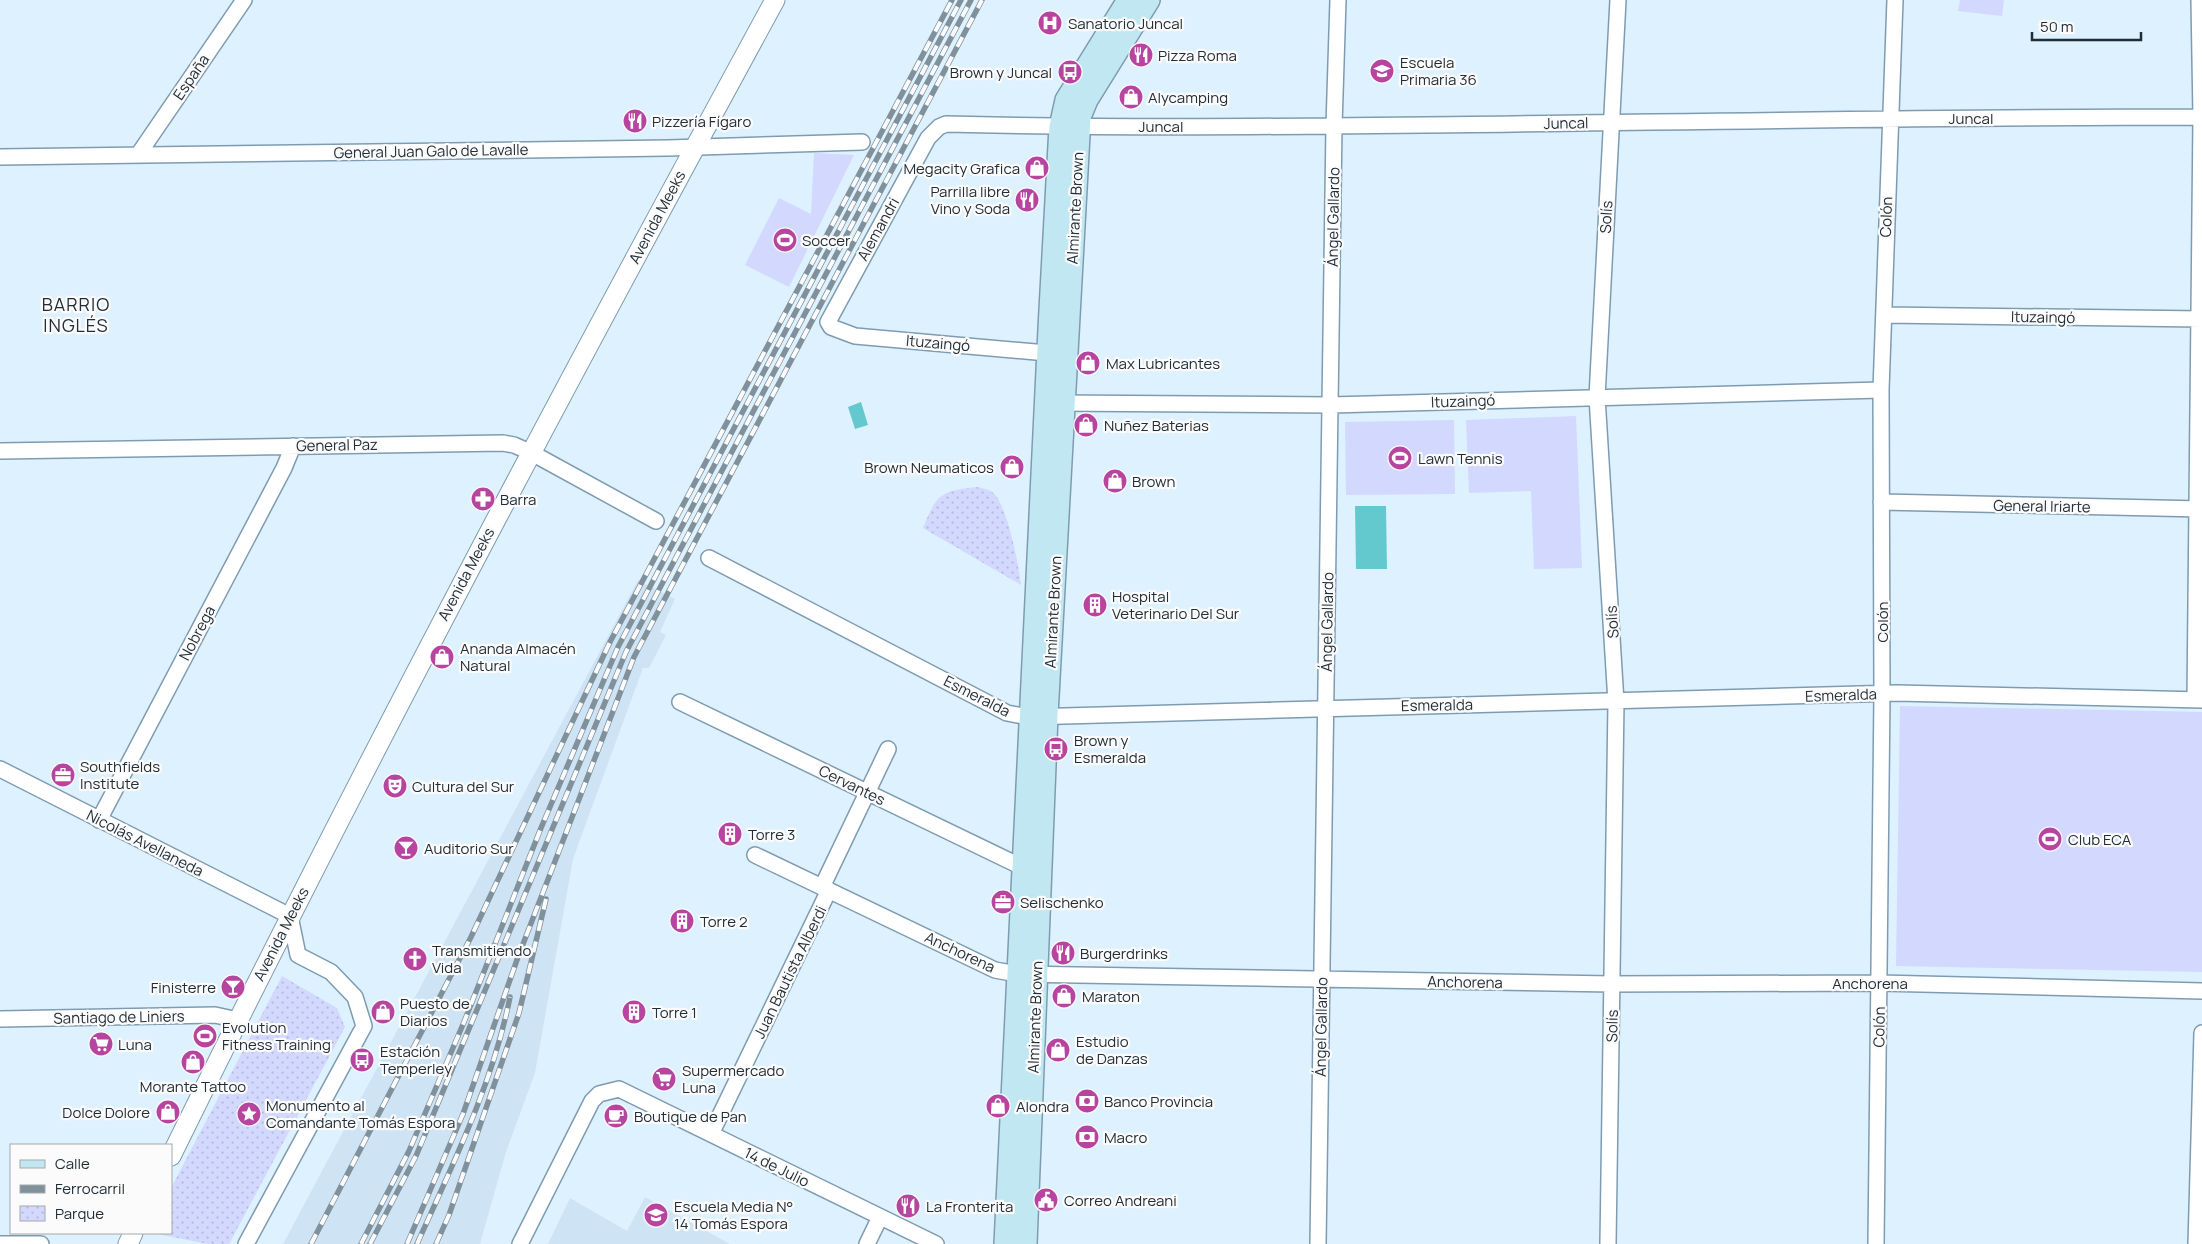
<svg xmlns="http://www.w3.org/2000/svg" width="2202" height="1244" font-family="Manrope,sans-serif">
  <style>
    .built { fill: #cee4f5 }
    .park { fill: url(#park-dots) }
    .garden { fill: #d2d8fe }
    .water { fill: #64c9cf }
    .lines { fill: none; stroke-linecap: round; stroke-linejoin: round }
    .minor-casing { stroke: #7e9cb1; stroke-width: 18 }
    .tertiary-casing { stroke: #7e9cb1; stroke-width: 21 }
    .secondary-casing { stroke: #7e9cb1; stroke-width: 24 }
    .minor { stroke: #fff; stroke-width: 15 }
    .tertiary { stroke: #fff; stroke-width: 19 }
    .secondary { stroke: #c1e8f2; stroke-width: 21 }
    .rail-casing { stroke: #81919c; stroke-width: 5.5 }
    .rail { stroke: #fbfbfb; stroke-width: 4; stroke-dasharray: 11; stroke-linecap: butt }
    .labels { text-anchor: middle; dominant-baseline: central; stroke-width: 4.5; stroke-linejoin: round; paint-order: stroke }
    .poi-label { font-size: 15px; fill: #222e37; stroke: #fbfbfb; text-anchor: start }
    .street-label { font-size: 15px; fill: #222e37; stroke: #fbfbfb }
    .quarter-label { font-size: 18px; letter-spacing: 1px; fill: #222e37; stroke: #fbfbfb }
  </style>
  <defs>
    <pattern id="park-dots" width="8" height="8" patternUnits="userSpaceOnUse" patternTransform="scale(1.25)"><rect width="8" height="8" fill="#d2d8fe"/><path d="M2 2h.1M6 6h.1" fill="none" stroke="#b4bada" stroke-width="1.8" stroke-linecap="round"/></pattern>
  </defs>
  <rect width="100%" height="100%" fill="#def1ff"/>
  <!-- built -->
  <path class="built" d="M638 580 675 599 660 632 666 635 649 668H643L573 859 535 1073 506 1152 480 1244H283Z
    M645 1197 730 1244H548L570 1198 627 1231Z"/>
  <!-- park -->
  <path class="park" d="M977 487C981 488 988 489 992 492 1007 502 1019 567 1021 585L923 528C937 494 940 491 977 487Z
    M282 976 337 1008 345 1027 229 1244H208L152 1233H171V1188Z"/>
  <!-- garden -->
  <path class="garden" d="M1960 0H2004L2002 16 1958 11Z
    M814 153 854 155 789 287 745 265 779 198 811 214Z
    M1576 416 1582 568 1534 569 1531 491 1469 493 1466 420Z
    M1454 420 1455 494 1346 495 1345 422Z
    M1900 706 2202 712V972L1896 966Z"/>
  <!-- water -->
  <path class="water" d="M861 402 868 425 855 429 848 407Z
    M1355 506H1386L1387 569H1356Z"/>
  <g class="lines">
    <defs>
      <path id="minor" d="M138 155 244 0
        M0 157 668 148 862 142
        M1884 315 2202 319
        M1047 353 855 336 831 327 828 322 928 138 939 127 946 124C1136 129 1325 126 1514 124 1744 121 1973 117 2202 117
        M1054 403 1331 405 1881 390
        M0 451 503 443 514 445 530 452 656 521
        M1881 502 2202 509
        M709 558 1007 713 1028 717 1897 693 2202 700
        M2195 700 2201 117 2199 0
        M680 702 1024 868
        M0 769 290 916 298 955 331 972 355 997 364 1026 246 1244
        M99 820 284 468 293 446
        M755 855 995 970 1017 974 1612 984 1880 983 2202 991
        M822 887 888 749
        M0 1019 215 1015 238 1020
        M711 1134 829 890
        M0 1244H41
        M520 1244 592 1101 599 1094 619 1089 936 1244
        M867 1244 880 1217
        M1318 1244 1334 126 1338 0
        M1608 1244 1616 702 1597 397 1618 0
        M1876 1244 1882 694 1881 390 1895 0
        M2196 1244 2202 1033"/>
      <path id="tertiary" d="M171 1156C363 765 567 382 775 0
        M128 1244 133 1233"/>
      <path id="secondary" d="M1005 1244C1022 871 1039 499 1060 127L1066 100 1128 0
        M1026 1244 1047 715 1080 117 1087 100 1149 0"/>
    </defs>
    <!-- minor casing -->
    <use href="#minor" class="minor-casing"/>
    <!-- tertiary casing -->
    <use href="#tertiary" class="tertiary-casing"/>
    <!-- secondary casing -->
    <use href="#secondary" class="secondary-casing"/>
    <!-- minor -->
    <use href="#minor" class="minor"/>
    <!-- tertiary -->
    <use href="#tertiary" class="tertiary"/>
    <!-- secondary -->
    <use href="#secondary" class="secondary"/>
    <defs>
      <path id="rail" d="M311 1244 471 937 610 642 952 0
        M361 1244 409 1151 464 1022 541 828 618 647 961 0
        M370 1244 416 1156 626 652 971 0
        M407 1244 463 1114 518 957 634 657 982 0
        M417 1244C453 1164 493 1083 510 997
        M436 1244 449 1215 519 1013 546 899"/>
    </defs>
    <!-- rail casing -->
    <use href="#rail" class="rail-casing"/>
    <!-- rail -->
    <use href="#rail" class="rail"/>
  </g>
  <!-- icons -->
  <defs>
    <symbol id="hospital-disc" viewBox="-11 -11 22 22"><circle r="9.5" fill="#b745a0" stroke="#fbfbfb"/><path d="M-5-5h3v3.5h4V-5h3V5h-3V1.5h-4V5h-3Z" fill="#fff"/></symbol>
    <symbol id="restaurant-disc" viewBox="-11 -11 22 22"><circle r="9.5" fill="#b745a0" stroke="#fbfbfb"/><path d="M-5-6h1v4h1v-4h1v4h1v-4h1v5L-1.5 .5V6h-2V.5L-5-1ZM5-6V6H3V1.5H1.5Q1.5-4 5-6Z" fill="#fff"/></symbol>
    <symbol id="school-disc" viewBox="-11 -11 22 22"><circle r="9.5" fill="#b745a0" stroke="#fbfbfb"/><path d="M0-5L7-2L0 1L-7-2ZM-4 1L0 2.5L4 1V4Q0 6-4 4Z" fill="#fff"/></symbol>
    <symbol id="bus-disc" viewBox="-11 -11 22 22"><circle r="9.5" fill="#b745a0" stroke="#fbfbfb"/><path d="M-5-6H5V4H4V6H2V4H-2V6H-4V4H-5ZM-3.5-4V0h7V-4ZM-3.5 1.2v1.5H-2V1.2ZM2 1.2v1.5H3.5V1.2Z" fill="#fff"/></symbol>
    <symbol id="shop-disc" viewBox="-11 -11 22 22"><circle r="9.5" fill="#b745a0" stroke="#fbfbfb"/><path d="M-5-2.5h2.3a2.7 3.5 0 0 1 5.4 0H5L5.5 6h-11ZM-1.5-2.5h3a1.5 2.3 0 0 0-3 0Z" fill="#fff"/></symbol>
    <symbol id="stadium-disc" viewBox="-11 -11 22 22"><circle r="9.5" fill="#b745a0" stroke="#fbfbfb"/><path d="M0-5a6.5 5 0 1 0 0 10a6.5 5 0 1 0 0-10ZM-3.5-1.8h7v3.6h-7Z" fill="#fff"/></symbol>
    <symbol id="pharmacy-disc" viewBox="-11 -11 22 22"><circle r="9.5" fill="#b745a0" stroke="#fbfbfb"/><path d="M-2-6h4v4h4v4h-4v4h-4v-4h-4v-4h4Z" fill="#fff"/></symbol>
    <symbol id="building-disc" viewBox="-11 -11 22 22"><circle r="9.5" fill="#b745a0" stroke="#fbfbfb"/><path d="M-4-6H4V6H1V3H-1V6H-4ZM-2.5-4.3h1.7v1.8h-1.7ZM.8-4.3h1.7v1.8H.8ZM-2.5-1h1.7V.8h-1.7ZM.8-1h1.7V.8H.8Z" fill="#fff"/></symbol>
    <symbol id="office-disc" viewBox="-11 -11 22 22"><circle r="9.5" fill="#b745a0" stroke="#fbfbfb"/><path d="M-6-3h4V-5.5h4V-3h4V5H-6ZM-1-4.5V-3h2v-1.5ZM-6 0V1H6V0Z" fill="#fff"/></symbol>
    <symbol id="theatre-disc" viewBox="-11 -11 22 22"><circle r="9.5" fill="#b745a0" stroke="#fbfbfb"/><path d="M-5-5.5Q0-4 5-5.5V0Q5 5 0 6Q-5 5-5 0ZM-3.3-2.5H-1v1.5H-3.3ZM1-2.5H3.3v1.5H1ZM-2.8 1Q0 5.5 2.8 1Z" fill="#fff"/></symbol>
    <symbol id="bar-disc" viewBox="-11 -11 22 22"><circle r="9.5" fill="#b745a0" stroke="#fbfbfb"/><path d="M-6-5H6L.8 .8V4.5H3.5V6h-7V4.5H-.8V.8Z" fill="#fff"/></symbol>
    <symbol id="church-disc" viewBox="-11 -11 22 22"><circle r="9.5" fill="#b745a0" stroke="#fbfbfb"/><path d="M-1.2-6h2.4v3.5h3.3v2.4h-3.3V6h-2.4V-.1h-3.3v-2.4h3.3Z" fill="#fff"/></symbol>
    <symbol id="supermarket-disc" viewBox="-11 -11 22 22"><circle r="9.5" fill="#b745a0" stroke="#fbfbfb"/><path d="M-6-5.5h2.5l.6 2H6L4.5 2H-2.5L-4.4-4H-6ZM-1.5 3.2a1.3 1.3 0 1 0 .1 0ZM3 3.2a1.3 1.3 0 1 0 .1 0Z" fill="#fff"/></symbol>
    <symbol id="bank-disc" viewBox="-11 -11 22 22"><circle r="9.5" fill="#b745a0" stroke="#fbfbfb"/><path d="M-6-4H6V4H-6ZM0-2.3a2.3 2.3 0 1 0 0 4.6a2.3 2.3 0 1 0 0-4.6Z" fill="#fff"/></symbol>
    <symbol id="sight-disc" viewBox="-11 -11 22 22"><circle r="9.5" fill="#b745a0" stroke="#fbfbfb"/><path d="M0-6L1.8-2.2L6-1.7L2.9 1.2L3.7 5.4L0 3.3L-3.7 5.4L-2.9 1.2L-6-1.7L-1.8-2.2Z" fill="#fff"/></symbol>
    <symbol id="cafe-disc" viewBox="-11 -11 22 22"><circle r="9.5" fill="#b745a0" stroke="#fbfbfb"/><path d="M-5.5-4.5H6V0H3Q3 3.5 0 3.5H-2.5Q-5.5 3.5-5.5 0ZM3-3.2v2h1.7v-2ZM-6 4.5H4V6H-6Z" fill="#fff"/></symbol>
    <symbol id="civic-disc" viewBox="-11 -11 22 22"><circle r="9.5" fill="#b745a0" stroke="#fbfbfb"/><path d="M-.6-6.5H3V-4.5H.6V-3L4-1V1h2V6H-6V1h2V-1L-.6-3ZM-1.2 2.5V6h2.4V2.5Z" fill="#fff"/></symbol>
    <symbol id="university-disc" viewBox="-11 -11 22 22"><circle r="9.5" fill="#b745a0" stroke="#fbfbfb"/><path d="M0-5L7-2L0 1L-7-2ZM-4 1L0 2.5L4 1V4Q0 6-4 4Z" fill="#fff"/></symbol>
  </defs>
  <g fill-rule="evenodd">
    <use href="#hospital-disc" x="1036" y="9" width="28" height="28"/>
    <use href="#restaurant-disc" x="1127" y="41" width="28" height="28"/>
    <use href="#school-disc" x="1368" y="57" width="28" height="28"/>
    <use href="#bus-disc" x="1056" y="58" width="28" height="28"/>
    <use href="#shop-disc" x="1117" y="83" width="28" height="28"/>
    <use href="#restaurant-disc" x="621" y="107" width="28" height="28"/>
    <use href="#shop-disc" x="1023" y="154" width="28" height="28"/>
    <use href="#restaurant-disc" x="1013" y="186" width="28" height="28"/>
    <use href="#stadium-disc" x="771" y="226" width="28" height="28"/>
    <use href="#shop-disc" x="1074" y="349" width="28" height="28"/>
    <use href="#shop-disc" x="1072" y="411" width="28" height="28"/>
    <use href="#stadium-disc" x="1386" y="444" width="28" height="28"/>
    <use href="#shop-disc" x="998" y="453" width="28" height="28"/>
    <use href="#shop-disc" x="1101" y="467" width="28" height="28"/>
    <use href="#pharmacy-disc" x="469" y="485" width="28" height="28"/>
    <use href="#building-disc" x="1081" y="591" width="28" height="28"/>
    <use href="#shop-disc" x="428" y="643" width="28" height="28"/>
    <use href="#bus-disc" x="1042" y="735" width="28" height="28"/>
    <use href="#office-disc" x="49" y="761" width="28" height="28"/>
    <use href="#theatre-disc" x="381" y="772" width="28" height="28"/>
    <use href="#building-disc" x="716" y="820" width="28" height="28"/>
    <use href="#stadium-disc" x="2036" y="825" width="28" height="28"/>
    <use href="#bar-disc" x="392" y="834" width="28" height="28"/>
    <use href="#office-disc" x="989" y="888" width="28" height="28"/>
    <use href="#building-disc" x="668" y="907" width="28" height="28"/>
    <use href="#restaurant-disc" x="1049" y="939" width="28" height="28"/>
    <use href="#church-disc" x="401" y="945" width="28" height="28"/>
    <use href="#bar-disc" x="219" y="973" width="28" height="28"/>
    <use href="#shop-disc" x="1050" y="982" width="28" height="28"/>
    <use href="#shop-disc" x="369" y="998" width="28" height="28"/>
    <use href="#building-disc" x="620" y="998" width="28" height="28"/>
    <use href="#stadium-disc" x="191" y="1022" width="28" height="28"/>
    <use href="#supermarket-disc" x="87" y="1030" width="28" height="28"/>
    <use href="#shop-disc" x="1044" y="1036" width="28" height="28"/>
    <use href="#bus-disc" x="348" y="1046" width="28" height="28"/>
    <use href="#shop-disc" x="179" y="1048" width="28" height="28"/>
    <use href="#supermarket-disc" x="650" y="1065" width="28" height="28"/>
    <use href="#bank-disc" x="1073" y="1087" width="28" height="28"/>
    <use href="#shop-disc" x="984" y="1092" width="28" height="28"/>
    <use href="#shop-disc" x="154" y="1098" width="28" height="28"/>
    <use href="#sight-disc" x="235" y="1100" width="28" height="28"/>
    <use href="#cafe-disc" x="602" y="1102" width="28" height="28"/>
    <use href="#bank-disc" x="1073" y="1123" width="28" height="28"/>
    <use href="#civic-disc" x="1032" y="1186" width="28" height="28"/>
    <use href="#restaurant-disc" x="894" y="1192" width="28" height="28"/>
    <use href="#university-disc" x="642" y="1201" width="28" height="28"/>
  </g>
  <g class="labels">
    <!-- poi labels -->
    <g class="poi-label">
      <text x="1068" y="23">Sanatorio Juncal</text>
      <text x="1158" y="55">Pizza Roma</text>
      <text x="1400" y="62">Escuela<tspan x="1400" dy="17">Primaria 36</tspan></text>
      <text x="1052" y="72" text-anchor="end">Brown y Juncal</text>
      <text x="1148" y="97">Alycamping</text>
      <text x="652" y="121">Pizzería Fígaro</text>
      <text x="1020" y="168" text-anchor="end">Megacity Grafica</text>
      <text x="1010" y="191" text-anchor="end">Parrilla libre<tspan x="1010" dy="17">Vino y Soda</tspan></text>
      <text x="802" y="240">Soccer</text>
      <text x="1106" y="363">Max Lubricantes</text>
      <text x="1104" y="425">Nuñez Baterias</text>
      <text x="1418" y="458">Lawn Tennis</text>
      <text x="994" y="467" text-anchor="end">Brown Neumaticos</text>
      <text x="1132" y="481">Brown</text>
      <text x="500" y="499">Barra</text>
      <text x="1112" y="596">Hospital<tspan x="1112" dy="17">Veterinario Del Sur</tspan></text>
      <text x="460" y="648">Ananda Almacén<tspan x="460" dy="17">Natural</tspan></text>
      <text x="1074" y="740">Brown y<tspan x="1074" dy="17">Esmeralda</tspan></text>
      <text x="80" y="766">Southfields<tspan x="80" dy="17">Institute</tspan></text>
      <text x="412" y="786">Cultura del Sur</text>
      <text x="748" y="834">Torre 3</text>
      <text x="2068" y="839">Club ECA</text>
      <text x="424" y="848">Auditorio Sur</text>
      <text x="1020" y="902">Selischenko</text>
      <text x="700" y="921">Torre 2</text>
      <text x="432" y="950">Transmitiendo<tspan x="432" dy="17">Vida</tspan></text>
      <text x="1080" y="953">Burgerdrinks</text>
      <text x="216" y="987" text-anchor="end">Finisterre</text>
      <text x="1082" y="996">Maraton</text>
      <text x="400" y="1003">Puesto de<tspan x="400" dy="17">Diarios</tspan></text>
      <text x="652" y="1012">Torre 1</text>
      <text x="222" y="1027">Evolution<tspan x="222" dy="17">Fitness Training</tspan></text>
      <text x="1076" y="1041">Estudio<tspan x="1076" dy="17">de Danzas</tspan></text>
      <text x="118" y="1044">Luna</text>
      <text x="380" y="1051">Estación<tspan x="380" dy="17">Temperley</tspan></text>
      <text x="682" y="1070">Supermercado<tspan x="682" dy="17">Luna</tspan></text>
      <text x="193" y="1086" text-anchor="middle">Morante Tattoo</text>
      <text x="1104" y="1101">Banco Provincia</text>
      <text x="266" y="1105">Monumento al<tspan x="266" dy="17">Comandante Tomás Espora</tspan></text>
      <text x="1016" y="1106">Alondra</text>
      <text x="150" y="1112" text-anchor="end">Dolce Dolore</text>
      <text x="634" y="1116">Boutique de Pan</text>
      <text x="1104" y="1137">Macro</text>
      <text x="1064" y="1200">Correo Andreani</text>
      <text x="674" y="1206">Escuela Media N°<tspan x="674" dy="17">14 Tomás Espora</tspan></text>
      <text x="926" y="1206">La Fronterita</text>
    </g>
    <!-- street labels -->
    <g class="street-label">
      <text transform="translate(191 77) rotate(-56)">España</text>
      <text x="1971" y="118">Juncal</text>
      <text transform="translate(1566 123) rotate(-1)">Juncal</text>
      <text x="1161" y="126">Juncal</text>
      <text transform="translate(431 151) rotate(-1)">General Juan Galo de Lavalle</text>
      <text transform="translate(1075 208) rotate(-87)">Almirante Brown</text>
      <text transform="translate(657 217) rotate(-62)">Avenida Meeks</text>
      <text transform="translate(1333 217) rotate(-89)">Ángel Gallardo</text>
      <text transform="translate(1606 217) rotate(-87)">Solís</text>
      <text transform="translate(1886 217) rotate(-88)">Colón</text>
      <text transform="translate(878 229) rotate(-61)">Alemandri</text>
      <text transform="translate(2043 317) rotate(1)">Ituzaingó</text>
      <text transform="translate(938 343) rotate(5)">Ituzaingó</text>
      <text transform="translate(1463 401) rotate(-2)">Ituzaingó</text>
      <text transform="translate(337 445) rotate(-1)">General Paz</text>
      <text transform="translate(2042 506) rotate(1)">General Iriarte</text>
      <text transform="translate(466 574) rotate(-62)">Avenida Meeks</text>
      <text transform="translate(1053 612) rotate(-87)">Almirante Brown</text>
      <text transform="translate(1327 622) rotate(-89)">Ángel Gallardo</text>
      <text transform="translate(1612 622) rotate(-94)">Solís</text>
      <text transform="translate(1882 622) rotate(-90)">Colón</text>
      <text transform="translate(197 633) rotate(-62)">Nobrega</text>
      <text transform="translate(1841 695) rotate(-2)">Esmeralda</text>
      <text transform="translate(977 696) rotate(27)">Esmeralda</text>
      <text transform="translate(1437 705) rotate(-1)">Esmeralda</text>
      <text transform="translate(852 785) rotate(26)">Cervantes</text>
      <text transform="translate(145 843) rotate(27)">Nicolás Avellaneda</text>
      <text transform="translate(281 934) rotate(-63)">Avenida Meeks</text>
      <text transform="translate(960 952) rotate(25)">Anchorena</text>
      <text transform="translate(790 972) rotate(-64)">Juan Bautista Alberdi</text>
      <text transform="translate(1465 982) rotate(1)">Anchorena</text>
      <text x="1870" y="983">Anchorena</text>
      <text transform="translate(119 1017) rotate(-1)">Santiago de Liniers</text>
      <text transform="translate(1035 1017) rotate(-88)">Almirante Brown</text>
      <text transform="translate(1612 1026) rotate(-89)">Solís</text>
      <text transform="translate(1321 1027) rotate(-89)">Ángel Gallardo</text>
      <text transform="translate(1879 1027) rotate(-89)">Colón</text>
      <text transform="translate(777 1167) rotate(26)">14 de Julio</text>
    </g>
    <!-- quarter labels -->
    <g class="quarter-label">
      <text x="76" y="304">BARRIO<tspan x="76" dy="21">INGLÉS</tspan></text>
    </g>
  </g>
  <!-- legend -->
  <rect x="10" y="1144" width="162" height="90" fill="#fbfbfb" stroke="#a4a9ad"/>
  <rect x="20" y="1160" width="25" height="8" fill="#c1e8f2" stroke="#a4a9ad"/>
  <text x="55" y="1169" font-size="15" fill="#222e37">Calle</text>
  <rect x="20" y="1185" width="25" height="8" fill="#81919c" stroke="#a4a9ad"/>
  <text x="55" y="1194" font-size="15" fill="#222e37">Ferrocarril</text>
  <rect x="20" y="1206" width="25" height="15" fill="url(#park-dots)" stroke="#a4a9ad"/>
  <text x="55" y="1219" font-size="15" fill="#222e37">Parque</text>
  <!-- scale -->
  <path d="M2032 32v8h109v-8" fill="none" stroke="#222e37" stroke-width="2.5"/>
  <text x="2040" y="32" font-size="15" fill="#222e37" stroke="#fbfbfb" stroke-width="4" paint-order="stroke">50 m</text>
</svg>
